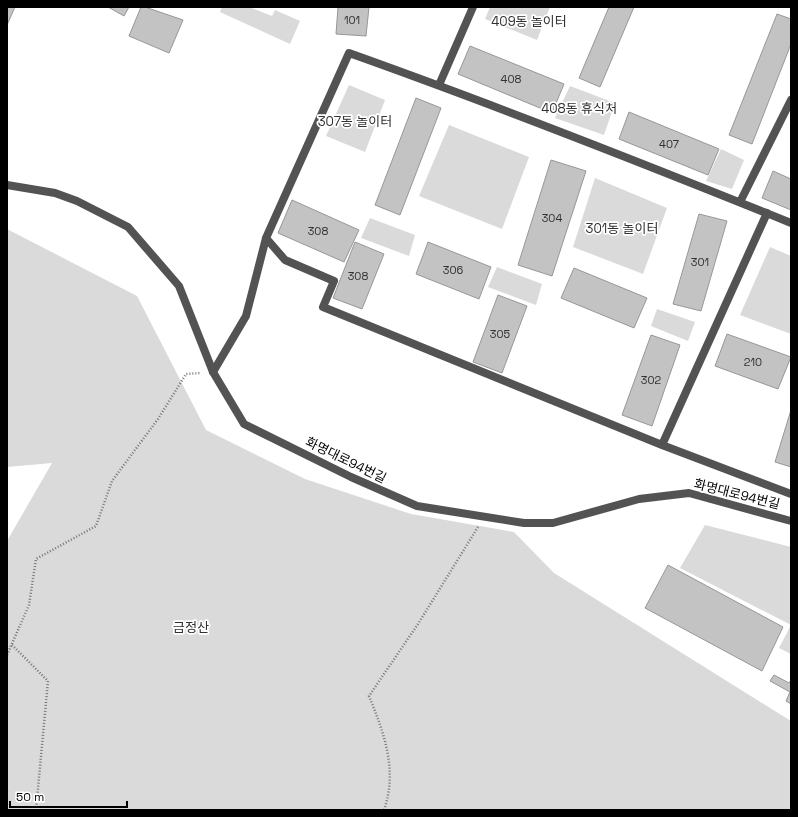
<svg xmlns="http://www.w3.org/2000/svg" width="798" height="817" font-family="'Space Grotesk','Noto Sans KR',sans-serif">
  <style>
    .green { fill: #dadada }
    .building { fill: #c3c3c3; stroke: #979797 }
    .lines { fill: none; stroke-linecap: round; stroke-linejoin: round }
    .path { stroke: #757575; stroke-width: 2.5; stroke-dasharray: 1 2; stroke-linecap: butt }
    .minor { stroke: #535353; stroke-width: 8 }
    .tertiary { stroke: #535353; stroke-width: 8 }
    .labels { text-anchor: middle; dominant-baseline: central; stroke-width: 3.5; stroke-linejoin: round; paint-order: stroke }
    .number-label { font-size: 11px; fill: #313131 }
    .park-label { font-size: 13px; fill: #313131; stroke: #fff }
    .street-label { font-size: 13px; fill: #000; stroke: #fff }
  </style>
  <rect width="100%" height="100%" fill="#fff"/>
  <!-- green -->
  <path class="green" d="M222 7H249L272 16 275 10 300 21 290 44 220 12Z
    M490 7H550L537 40 485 19Z
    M349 85 385 100 365 152 326 136Z
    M570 86 615 103 604 135 555 118Z
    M449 125 529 157 502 229 419 196Z
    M721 149 744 160 732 189 706 181Z
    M595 178 667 208 643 274 573 247Z
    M370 218 415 235 409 256 361 238Z
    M7 229 137 296 206 430 305 479 411 514 514 532 554 573 791 721V810H7V541L52 463 7 467Z
    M770 247 791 256V334L740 315Z
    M497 267 542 284 536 305 488 287Z
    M657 309 695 322 688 341 651 326Z
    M705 525 791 547V654L779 648 791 625 680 568Z"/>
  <!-- building -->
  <path class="building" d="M7 7H15L7 25Z
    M108 7H129L124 16Z
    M141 7H145L183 20 169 53 129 36Z
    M338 7H369L366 36 336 34Z
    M609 7H634L600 87 579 78Z
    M777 14 791 19V44L752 144 729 135Z
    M470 46 564 84 552 113 458 74Z
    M416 98 441 108 400 215 375 205Z
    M629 112 719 149 708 175 619 139Z
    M551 160 586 171 552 276 518 265Z
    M773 171 791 179V210L762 198Z
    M292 200 359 230 344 262 278 233Z
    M699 214 727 221 701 311 673 304Z
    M355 242 384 254 362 309 333 298Z
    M428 242 491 267 479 299 416 274Z
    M574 268 647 298 634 328 561 298Z
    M498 295 527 306 502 373 473 362Z
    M727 334 791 357 778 389 715 366Z
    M651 335 680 345 652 426 622 415Z
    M791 410V467L775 462Z
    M668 565 783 627 762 671 645 608Z
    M774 675 789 683 791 680V704L786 701 790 692 770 681Z"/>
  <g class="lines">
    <!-- path -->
    <path class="path" d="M12 645 48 681 36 810
      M7 655 29 605 36 559 96 526 112 481 158 419 186 374 201 373
      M384 810C398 770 384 733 369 696L418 624 478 527"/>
    <!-- minor -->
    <path class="minor" d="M439 85 473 7
      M740 202 791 100
      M266 238 285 260 334 281 323 307 662 445 767 213
      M213 372 246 316 266 238 349 53C498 106 645 164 791 223
      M662 445 791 494"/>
    <!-- tertiary -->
    <path class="tertiary" d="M7 185 55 193 77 201 128 227 179 286 213 372 244 424 351 477 417 506 524 523H553L639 499 689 493 791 521"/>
  </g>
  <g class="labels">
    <!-- number labels -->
    <g class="number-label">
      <text x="352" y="20">101</text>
      <text x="511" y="79">408</text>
      <text x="669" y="144">407</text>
      <text x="552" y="218">304</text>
      <text x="318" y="231">308</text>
      <text x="700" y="262">301</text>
      <text x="453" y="270">306</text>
      <text x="358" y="276">308</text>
      <text x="500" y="334">305</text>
      <text x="753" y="362">210</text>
      <text x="651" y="380">302</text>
    </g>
    <!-- park labels -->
    <g class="park-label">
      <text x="529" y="21">409동 놀이터</text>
      <text x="579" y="108">408동 휴식처</text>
      <text x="355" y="121">307동 놀이터</text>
      <text x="622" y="228">301동 놀이터</text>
      <text x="191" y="627">금정산</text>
    </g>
    <!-- street labels -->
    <g class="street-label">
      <text transform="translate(346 460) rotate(26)">화명대로94번길</text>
      <text transform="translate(737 494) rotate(14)">화명대로94번길</text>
    </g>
  </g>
  <!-- border -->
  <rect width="798" height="817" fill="none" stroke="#000000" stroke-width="16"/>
  <!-- scale -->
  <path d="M10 801v6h117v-6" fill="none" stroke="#000000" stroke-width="2"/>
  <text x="16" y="801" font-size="12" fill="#000000" stroke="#ffffff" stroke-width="3" paint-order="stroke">50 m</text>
</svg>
